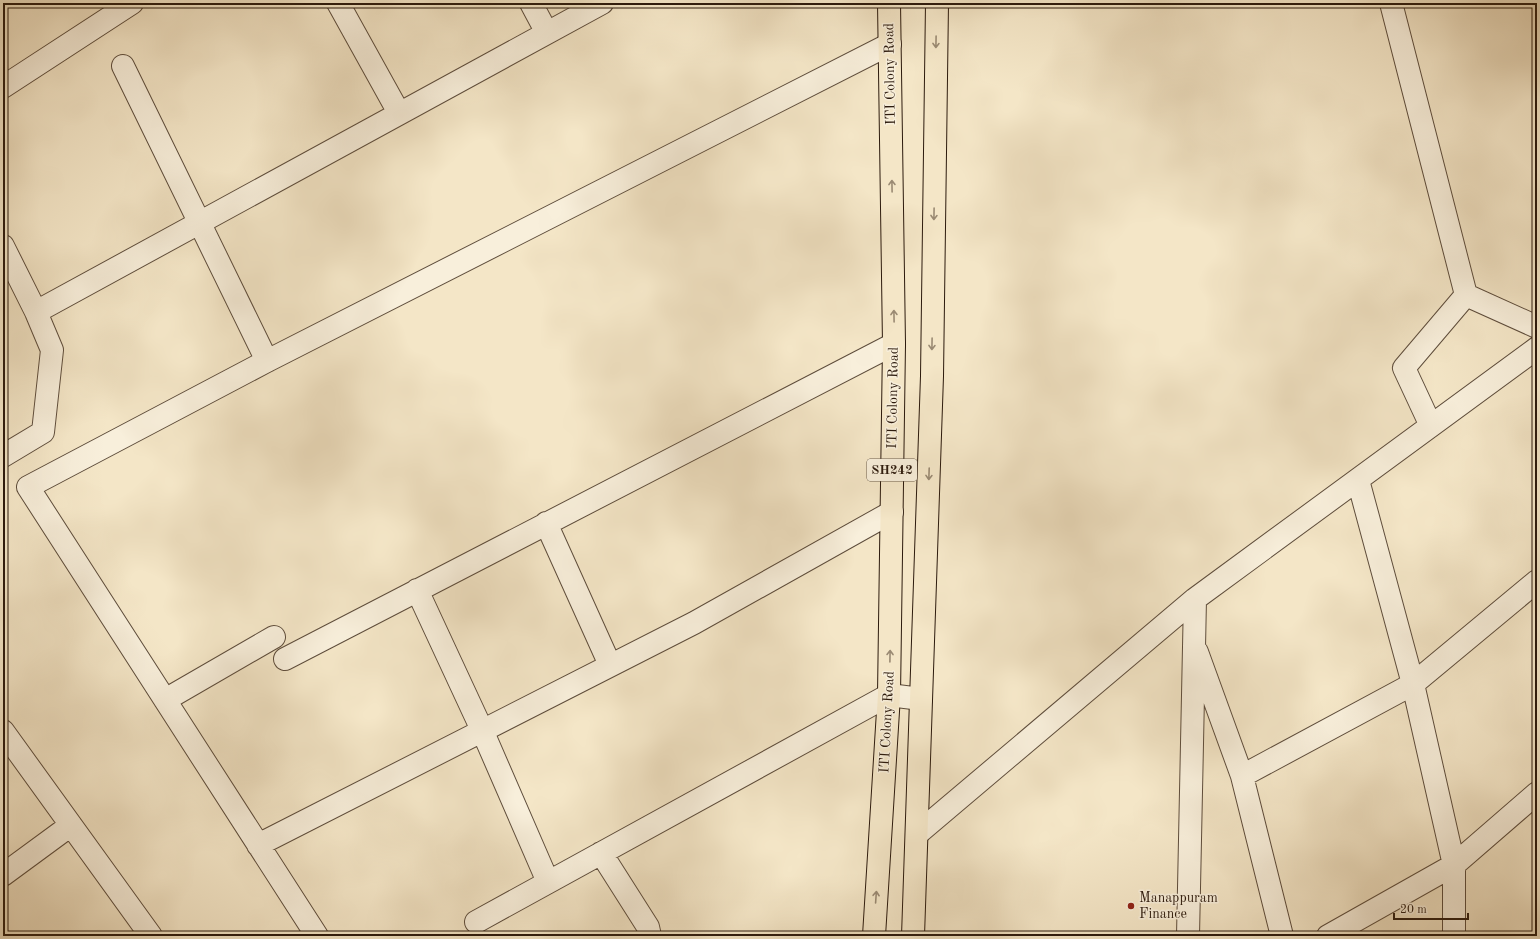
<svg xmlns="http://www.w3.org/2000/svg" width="1540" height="939" font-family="'Old Standard TT',serif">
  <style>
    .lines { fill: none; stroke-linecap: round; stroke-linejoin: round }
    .street-casing { stroke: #5e4d3c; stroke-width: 24 }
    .primary-casing { stroke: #2c1a0d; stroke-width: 24 }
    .street { stroke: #f8efdb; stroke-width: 22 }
    .primary { stroke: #f4e6c7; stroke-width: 22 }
    .oneway { stroke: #9a8a73 }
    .poi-dot { fill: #8f2418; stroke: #f8efdb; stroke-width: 1.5 }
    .labels { text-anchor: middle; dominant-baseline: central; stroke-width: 3; stroke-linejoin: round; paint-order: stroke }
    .shield { fill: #f8efdb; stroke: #695a4b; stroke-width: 1 }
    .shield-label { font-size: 13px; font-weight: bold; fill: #2c1a0d }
    .street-label { font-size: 14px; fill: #2c1a0d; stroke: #f8efdb }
    .poi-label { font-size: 14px; fill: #2c1a0d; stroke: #f8efdb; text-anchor: start }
  </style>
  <rect width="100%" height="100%" fill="#f4e6c7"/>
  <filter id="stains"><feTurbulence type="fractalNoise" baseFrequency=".005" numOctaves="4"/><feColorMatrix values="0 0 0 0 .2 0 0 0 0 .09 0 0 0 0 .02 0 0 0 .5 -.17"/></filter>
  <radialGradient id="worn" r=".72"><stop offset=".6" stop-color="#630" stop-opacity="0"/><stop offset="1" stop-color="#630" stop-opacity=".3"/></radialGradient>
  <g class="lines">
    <defs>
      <path id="street" d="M338 3 399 113
        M531 3 547 33
        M1391 3 1466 295 1404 368 1431 426
        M123 66 267 361
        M3 87 132 3
        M3 246 36 312 52 350 43 432 3 456
        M1466 295 1537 327
        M36 312 602 3
        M1358 480 1413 684 1454 865V936
        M546 523 610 665
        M417 590 482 730 548 882
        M1197 652 1242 776 1282 936
        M285 659 894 344
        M165 700 274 637
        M3 731 151 936
        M1242 776 1413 684 1537 581
        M917 834 1195 599 1537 348
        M258 845 694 623 892 512
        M601 853 648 927 650 936
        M3 875 71 825
        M476 922 889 695 921 699
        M317 936 28 487 267 361 890 44
        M1188 936 1195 599
        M1328 936 1454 865 1537 793"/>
      <path id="primary" d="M874 936 889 695 894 344 889 3
        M913 936 932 376 937 3"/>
    </defs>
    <!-- street casing -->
    <use href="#street" class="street-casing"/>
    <!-- primary casing -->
    <use href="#primary" class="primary-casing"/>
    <!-- street -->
    <use href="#street" class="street"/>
    <!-- primary -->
    <use href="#primary" class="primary"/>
  </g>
  <!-- one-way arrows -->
  <defs><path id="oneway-shaft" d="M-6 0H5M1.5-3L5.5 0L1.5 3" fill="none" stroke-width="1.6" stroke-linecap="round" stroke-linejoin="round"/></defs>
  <g class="oneway">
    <use href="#oneway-shaft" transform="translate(936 42) rotate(91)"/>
    <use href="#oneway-shaft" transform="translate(892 186) rotate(-91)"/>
    <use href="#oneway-shaft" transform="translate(934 214) rotate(91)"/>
    <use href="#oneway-shaft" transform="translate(894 316) rotate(-91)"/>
    <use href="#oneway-shaft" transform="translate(932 344) rotate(91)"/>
    <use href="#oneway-shaft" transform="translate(929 474) rotate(92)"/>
    <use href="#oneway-shaft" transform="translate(890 656) rotate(-89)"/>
    <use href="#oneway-shaft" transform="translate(876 897) rotate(-86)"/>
  </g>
  <!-- markers -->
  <circle class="poi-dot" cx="1131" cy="906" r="4"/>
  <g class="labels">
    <!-- shield labels -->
    <rect class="shield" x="867" y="459" width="50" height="22" rx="3"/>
    <g class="shield-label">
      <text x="892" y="470">SH242</text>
    </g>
    <!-- street labels -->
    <g class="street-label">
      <text transform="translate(890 74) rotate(-91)">ITI Colony Road</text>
      <text transform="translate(893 398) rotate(-89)">ITI Colony Road</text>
      <text transform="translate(887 722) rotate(-87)">ITI Colony Road</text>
    </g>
    <!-- poi labels -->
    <g class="poi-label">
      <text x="1139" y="898">Manappuram<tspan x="1139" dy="16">Finance</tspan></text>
    </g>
  </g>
  <!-- margin -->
  <rect width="1540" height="939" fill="none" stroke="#f4e6c7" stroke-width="16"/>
  <rect x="4" y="4" width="1532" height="931" fill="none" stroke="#2c1a0d" stroke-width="2"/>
  <rect x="8" y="8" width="1524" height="923" fill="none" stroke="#2c1a0d"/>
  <!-- scale -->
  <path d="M1394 913v6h74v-6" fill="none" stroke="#2c1a0d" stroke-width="2"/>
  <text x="1400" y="913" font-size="12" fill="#2c1a0d" stroke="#f8efdb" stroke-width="3" paint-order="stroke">20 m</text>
  <rect width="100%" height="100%" filter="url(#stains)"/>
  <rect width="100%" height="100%" fill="url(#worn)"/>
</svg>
